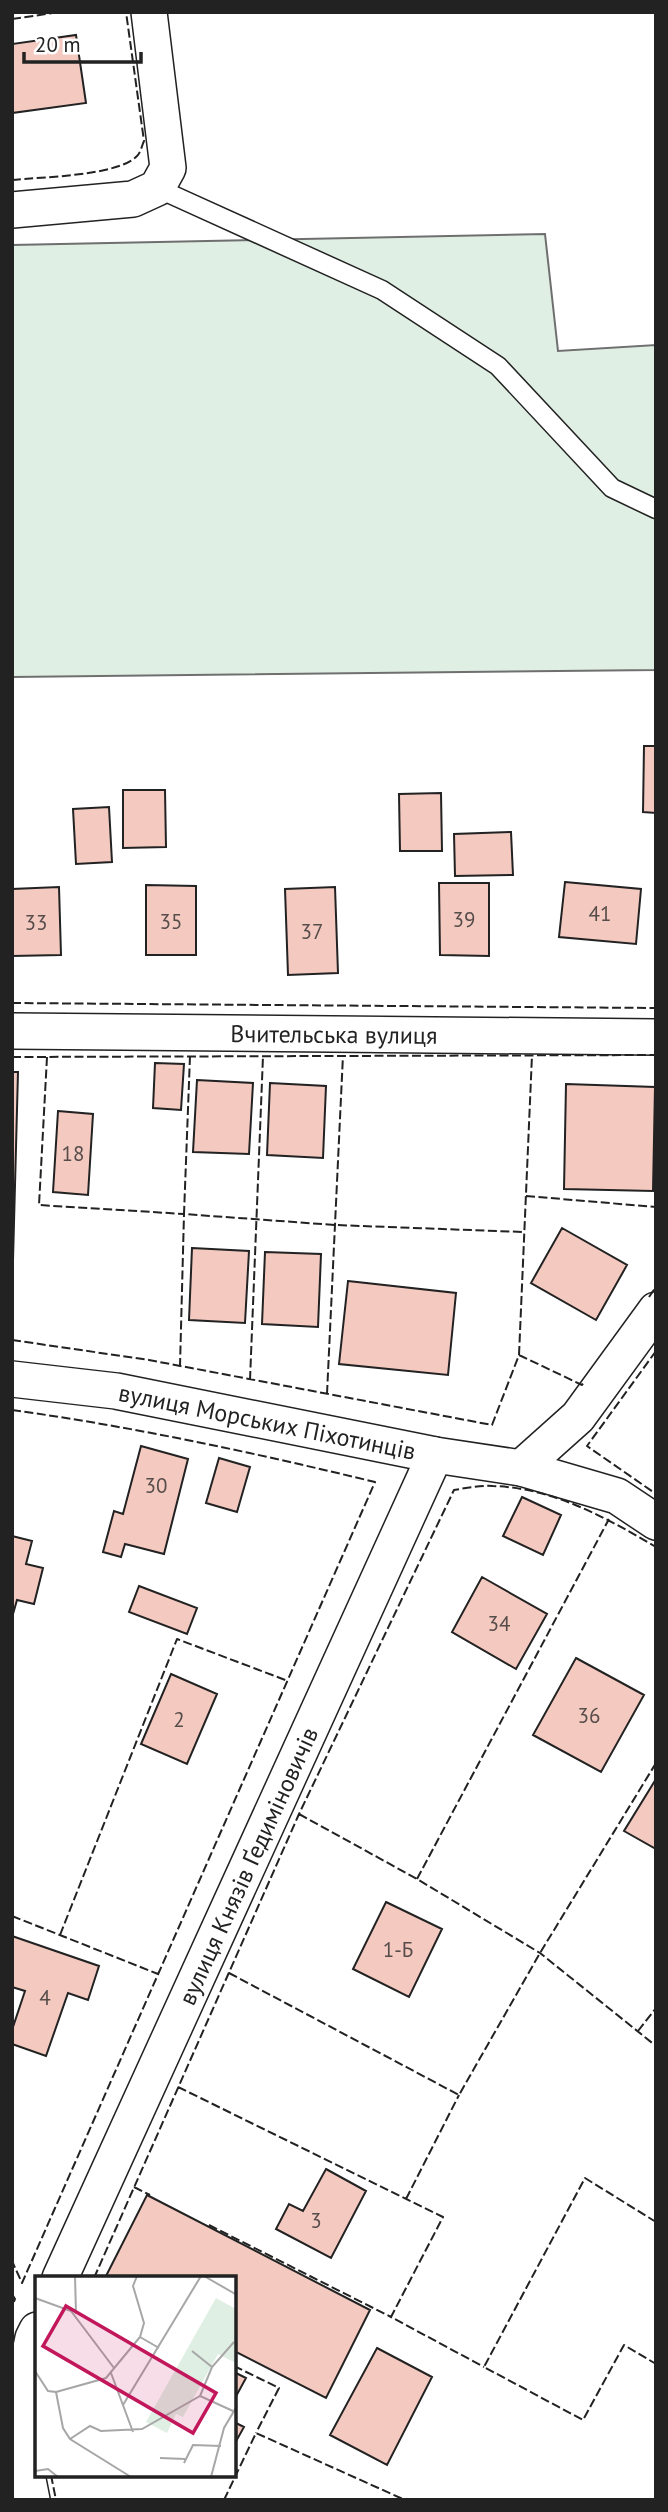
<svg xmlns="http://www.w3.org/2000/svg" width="668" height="2512" font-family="'PT Sans',sans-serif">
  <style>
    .green { fill: #e0efe3; stroke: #6f6f6f; stroke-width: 2 }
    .building { fill: #f3c9c0; stroke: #222; stroke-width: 2 }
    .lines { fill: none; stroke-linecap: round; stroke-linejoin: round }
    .service-casing { stroke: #222; stroke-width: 21 }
    .minor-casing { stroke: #222; stroke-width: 38 }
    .service { stroke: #fff; stroke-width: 18 }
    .minor { stroke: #fff; stroke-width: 35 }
    .fence { stroke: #222; stroke-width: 2; stroke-dasharray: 9 3.5; stroke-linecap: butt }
    .labels { text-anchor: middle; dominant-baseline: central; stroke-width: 5; stroke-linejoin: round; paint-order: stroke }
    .number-label { font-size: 21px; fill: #564c4a }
    .street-label { font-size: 24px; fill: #222; stroke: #fff }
    .inset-road { fill: none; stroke: #a7a7a7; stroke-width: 2 }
    .view { fill: #c2185b; fill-opacity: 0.15; stroke: #c2185b; stroke-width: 3.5 }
    .inset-edge { fill: none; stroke: #222; stroke-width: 3.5 }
  </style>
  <rect width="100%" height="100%" fill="#fff"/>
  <!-- green -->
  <path class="green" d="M545 234 558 351 656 345V670L12 677V245Z"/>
  <!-- building -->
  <path class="building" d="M76 35 86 103 12 113V44Z
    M644 746H656V813L643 812Z
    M123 790H165L166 847 123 848Z
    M441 793 442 851H400L399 794Z
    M109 807 112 862 76 864 73 809Z
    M511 832 513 875 455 876 454 834Z
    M565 882 641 889 636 944 559 937Z
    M439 883H489V956L440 955Z
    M146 885 196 886V955H146Z
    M59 887 61 955 12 956V889Z
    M335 887 338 973 288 975 285 889Z
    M155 1063 184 1064 181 1110 153 1108Z
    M12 1072H18L12 1298Z
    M197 1080 253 1083 249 1154 193 1152Z
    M270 1083 326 1086 323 1158 267 1155Z
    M566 1084 655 1087 653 1191 564 1189Z
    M58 1111 93 1114 88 1195 53 1192Z
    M562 1228 627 1265 596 1320 531 1283Z
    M192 1248 249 1251 245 1323 189 1320Z
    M265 1252 321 1254 318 1327 262 1324Z
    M348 1281 456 1293 448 1375 339 1364Z
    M141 1446 188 1459 164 1554 125 1544 121 1557 103 1552 114 1511 123 1514Z
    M219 1458 250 1467 237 1512 206 1503Z
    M522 1497 561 1515 543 1555 503 1536Z
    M12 1536 32 1541 26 1564 43 1568 34 1604 17 1600 13 1614Z
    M482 1577 547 1614 516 1669 452 1632Z
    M139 1586 197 1608 187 1634 129 1612Z
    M576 1658 644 1695 601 1772 533 1735Z
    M171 1674 217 1694 187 1764 141 1744Z
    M656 1779V1849L624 1831Z
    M386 1902 442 1929 409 1997 353 1969Z
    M12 1936 99 1966 88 2000 68 1993 46 2056 12 2044V2030L25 1991 12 1987Z
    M326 2169 366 2191 331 2258 276 2229 289 2204 303 2211Z
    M147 2195 370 2310 326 2398 234 2351V2278H105Z
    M377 2348 432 2377 387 2465 330 2435Z
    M234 2372 246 2378 234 2400Z
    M234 2422 244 2427 234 2445Z"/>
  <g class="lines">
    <defs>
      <path id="service" d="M157 188 382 290 498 366 612 488 656 509"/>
      <g id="minor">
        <path d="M12 210 133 199 157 188 168 168 149 12"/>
        <path id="s1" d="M12 1031 656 1037"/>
        <path id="s2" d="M12 1379 116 1391 435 1455 521 1468 617 1496 656 1522"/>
        <path d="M521 1468 578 1417 656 1310"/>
        <path id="s3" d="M60 2278 435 1455"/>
        <path d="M32 2500 16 2419 33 2338 37 2330"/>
      </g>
    </defs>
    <!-- service casing -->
    <use href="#service" class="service-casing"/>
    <!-- minor casing -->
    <use href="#minor" class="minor-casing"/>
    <!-- service -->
    <use href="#service" class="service"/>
    <!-- minor -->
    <use href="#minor" class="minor"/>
    <!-- fence -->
    <path class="fence" d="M12 19 60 12
      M12 180C41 177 118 176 137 156 141 152 142 145 144 141L126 12
      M12 1003 656 1008
      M190 1056 184 1214 335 1225 523 1232
      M12 1057 656 1055
      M47 1057 39 1205 184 1214 180 1366
      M526 1196 656 1207
      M649 1297 656 1287
      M12 1340 149 1360 492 1425 519 1355 582 1385 585 1381
      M656 1351 587 1446 656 1494
      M519 1355 532 1055
      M250 1380 263 1056
      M327 1394 343 1055
      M12 1410C135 1427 255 1453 375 1482L22 2283 12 2261
      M299 1814 417 1879 540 1953 656 2046
      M417 1879 609 1519
      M12 1916 158 1974
      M60 1935 177 1639 288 1681
      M229 1973 459 2095 540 1953 656 1763
      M638 2031 656 2008
      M178 2087 443 2217 391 2317 484 2367
      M134 2187 150 2195
      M406 2199 459 2095
      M656 2222 585 2178 484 2367 583 2420 624 2345 656 2364
      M209 2225 391 2317
      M94 2278 299 1814 454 1490C467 1488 480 1485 493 1486 553 1488 605 1517 656 1547
      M12 2294 15 2299 12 2307
      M234 2366 279 2388 256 2433
      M51 2475 56 2500
      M224 2500 256 2433 405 2500"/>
  </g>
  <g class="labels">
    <!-- number labels -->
    <g class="number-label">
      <text x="600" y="913">41</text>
      <text x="464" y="919">39</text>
      <text x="171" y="921">35</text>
      <text x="36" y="922">33</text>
      <text x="312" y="931">37</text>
      <text x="73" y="1153">18</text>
      <text x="156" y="1485">30</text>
      <text x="499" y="1623">34</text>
      <text x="589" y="1715">36</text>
      <text x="179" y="1719">2</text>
      <text x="398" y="1949">1-Б</text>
      <text x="45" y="1997">4</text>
      <text x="316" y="2220">3</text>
    </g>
    <!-- street labels -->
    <g class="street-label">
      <text stroke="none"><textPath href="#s1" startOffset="322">Вчительська вулиця</textPath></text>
      <text stroke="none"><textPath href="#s2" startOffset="259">вулиця Морських Піхотинців</textPath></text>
      <text stroke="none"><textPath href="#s3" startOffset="453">вулиця Князів Ґедиміновичів</textPath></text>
    </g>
  </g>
  <!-- overview -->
  <g transform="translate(35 2276)">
    <rect width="201" height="201" fill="#fff"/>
    <path d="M181 22 201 33V87L183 78 148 141 141 138 132 157 111 146Z" fill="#e0efe3"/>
    <path class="inset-road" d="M40 0 41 38M169 0 202 19M0 22 36 35 79 92M105 61 124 72M157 75 177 91M0 95 13 115 21 116 28 152 35 163 96 201M76 97 98 156M21 116 71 102 105 61 109 47 98 10 102 0M88 129 166 0M198 135 165 120 177 91 199 66M35 163 55 150 66 155 107 153 165 120M125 182 150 183M149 187 158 169 186 170M0 195 13 193 23 201M176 201 189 152 202 130"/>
    <path class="view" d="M31 30 181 117 158 157 8 70Z"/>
    <rect width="201" height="201" class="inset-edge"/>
  </g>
  <!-- border -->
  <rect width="668" height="2512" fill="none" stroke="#222222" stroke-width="28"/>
  <!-- scale -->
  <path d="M24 52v10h117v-10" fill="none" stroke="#222222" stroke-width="3.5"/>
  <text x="35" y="52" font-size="21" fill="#222222" stroke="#ffffff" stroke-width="5" paint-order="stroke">20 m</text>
</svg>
